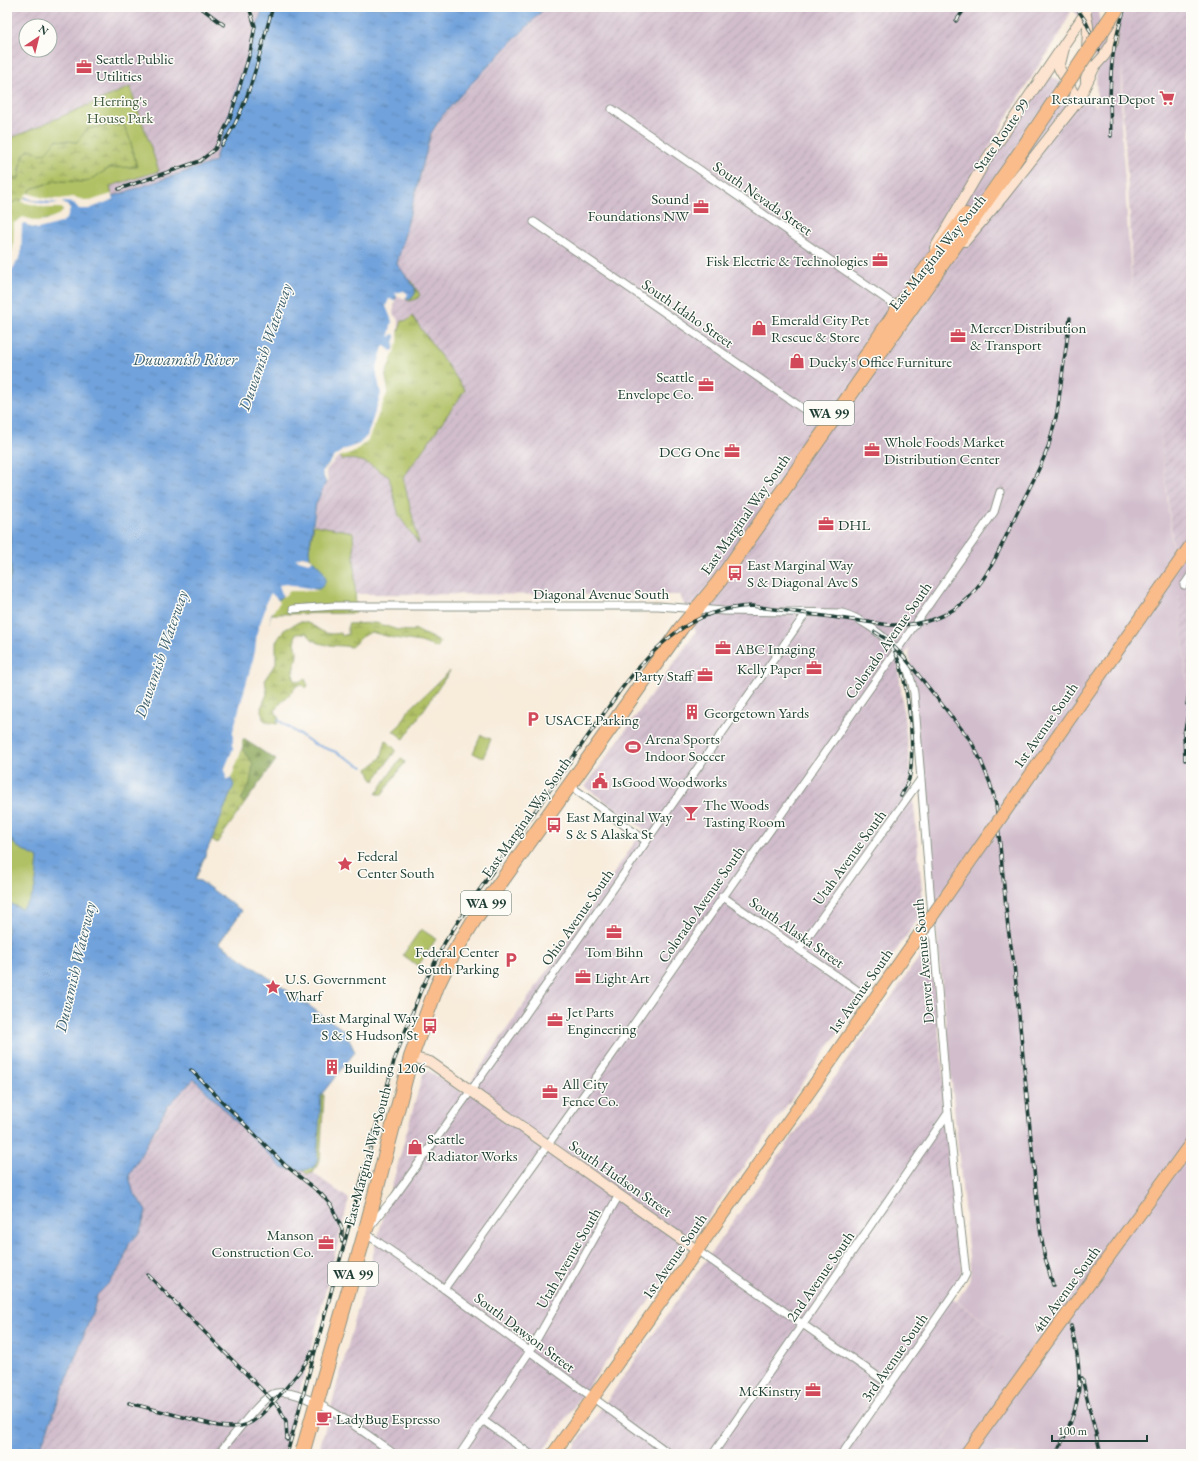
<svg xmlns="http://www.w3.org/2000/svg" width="1198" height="1461" font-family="'EB Garamond',serif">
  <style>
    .industrial { fill: url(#industrial-furrows); fill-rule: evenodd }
    .railway { fill: #d1bdcc }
    .grass { fill: url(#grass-tufts); stroke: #687f4c }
    .forest { fill: url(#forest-firs); stroke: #567247 }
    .wetland { fill: url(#wetland-marsh); stroke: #687f4c }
    .park { fill: #b0c165; stroke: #687f4c }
    .garden { fill: url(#garden-furrows); stroke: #687f4c }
    .water { fill: url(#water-ripples); stroke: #487088 }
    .pier { fill: #f8ecdb }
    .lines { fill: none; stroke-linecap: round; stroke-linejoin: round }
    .stream { stroke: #71a2db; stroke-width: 2 }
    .street-casing { stroke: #8c9488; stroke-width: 9 }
    .secondary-casing { stroke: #8c9488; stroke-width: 12 }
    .primary-casing { stroke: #8c9488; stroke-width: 14 }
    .highway-casing { stroke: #8c9488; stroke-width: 16 }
    .street { stroke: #fff; stroke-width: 7 }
    .secondary { stroke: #fde4d0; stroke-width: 10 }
    .primary { stroke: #f9bc8a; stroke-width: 12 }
    .highway { stroke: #f9bc8a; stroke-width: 14 }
    .rail-casing { stroke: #1f3d34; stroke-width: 3.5 }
    .rail { stroke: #fdfcf7; stroke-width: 2; stroke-dasharray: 6; stroke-linecap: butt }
    .primary-bridge-casing { stroke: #8c9488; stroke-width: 14; stroke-linecap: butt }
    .highway-bridge-casing { stroke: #8c9488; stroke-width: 16; stroke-linecap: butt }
    .primary-bridge { stroke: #f9bc8a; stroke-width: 12 }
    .highway-bridge { stroke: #f9bc8a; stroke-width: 14 }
    .labels { text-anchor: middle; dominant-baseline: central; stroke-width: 3; stroke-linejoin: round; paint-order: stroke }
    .shield { fill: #fdfcf7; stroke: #62766e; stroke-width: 1 }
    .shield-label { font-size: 14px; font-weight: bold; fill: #1f3d34 }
    .poi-label { font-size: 15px; fill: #1f3d34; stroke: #fdfcf7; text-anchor: start }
    .park-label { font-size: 15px; fill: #435e40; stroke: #fdfcf7 }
    .street-label { font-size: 15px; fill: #1f3d34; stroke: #fdfcf7 }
    .water-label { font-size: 16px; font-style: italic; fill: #3c606e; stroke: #fdfcf7 }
  </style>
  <defs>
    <pattern id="industrial-furrows" width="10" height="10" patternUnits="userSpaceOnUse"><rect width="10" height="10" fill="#d1bdcc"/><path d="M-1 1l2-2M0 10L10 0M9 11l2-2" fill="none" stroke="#b3a3b0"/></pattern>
    <pattern id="grass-tufts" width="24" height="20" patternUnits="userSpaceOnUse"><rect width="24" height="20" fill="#b0c165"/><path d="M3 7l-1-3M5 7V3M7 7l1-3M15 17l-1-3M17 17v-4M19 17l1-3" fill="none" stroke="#8f9e54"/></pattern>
    <pattern id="forest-firs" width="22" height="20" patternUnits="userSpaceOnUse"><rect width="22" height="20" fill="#8ca75a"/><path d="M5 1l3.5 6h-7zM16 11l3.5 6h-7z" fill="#72894b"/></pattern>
    <pattern id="wetland-marsh" width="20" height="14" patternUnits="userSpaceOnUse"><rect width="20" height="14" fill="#b0c165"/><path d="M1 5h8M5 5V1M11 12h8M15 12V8" fill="none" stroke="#8f9e54"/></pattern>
    <pattern id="garden-furrows" width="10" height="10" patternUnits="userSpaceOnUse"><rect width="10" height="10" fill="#b0c165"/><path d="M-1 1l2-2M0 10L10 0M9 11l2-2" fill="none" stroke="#8f9e54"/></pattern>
    <pattern id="water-ripples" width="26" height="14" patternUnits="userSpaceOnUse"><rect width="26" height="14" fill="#71a2db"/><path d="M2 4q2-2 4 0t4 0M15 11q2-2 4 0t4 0" fill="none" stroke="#5c85b2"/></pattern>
  </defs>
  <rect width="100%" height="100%" fill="#fdfcf7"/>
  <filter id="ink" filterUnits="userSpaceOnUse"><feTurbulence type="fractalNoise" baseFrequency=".025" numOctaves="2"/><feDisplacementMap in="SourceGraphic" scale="8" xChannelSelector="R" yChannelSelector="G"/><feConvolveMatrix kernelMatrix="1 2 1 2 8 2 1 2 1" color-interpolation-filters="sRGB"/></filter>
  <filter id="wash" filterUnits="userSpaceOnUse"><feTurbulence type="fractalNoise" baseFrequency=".012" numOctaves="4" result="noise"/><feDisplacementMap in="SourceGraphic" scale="16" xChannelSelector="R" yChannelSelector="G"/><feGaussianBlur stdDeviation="0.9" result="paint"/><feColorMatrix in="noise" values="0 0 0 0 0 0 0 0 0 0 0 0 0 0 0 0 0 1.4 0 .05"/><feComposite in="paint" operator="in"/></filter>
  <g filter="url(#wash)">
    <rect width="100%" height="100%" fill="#f8ecdb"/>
    <!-- industrial -->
    <path class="industrial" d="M7 7H289L242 162 115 203 109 186 7 140ZM26 26H50V50H26Z
      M546 7H1071L1072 9 1060 34 1036 70 980 162 1046 73 1097 107 1047 177 1053 321 1039 442 1016 492 898 664 912 785 924 911 541 1454H318L423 1073 429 1071 463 1093 644 829 585 787 696 632 680 595 355 594 353 532 314 525 316 504 326 482 324 469 391 315 394 301 398 294 415 288 397 265 431 133 442 116 467 88Z
      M1135 7H1191V714L1157 399 1132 292 1130 220 1123 117V57Z
      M930 942 962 1267 960 1278 948 1295 1011 1341 943 1440 958 1451 956 1454H569Z
      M169 1059 313 1168V1173L349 1199 284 1454H38L94 1308 97 1295 110 1282 122 1265 129 1244 140 1232 146 1211 133 1191 129 1176Z"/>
    <!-- railway -->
    <path class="railway" d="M1071 7H1081L1085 11V7H1097L1106 54 1117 7H1135L1123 57 1121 123 1132 292 1157 399 1175 573 1185 595 1191 602V613L1178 594 1188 691 1191 686V1454H962L943 1441 1011 1341 957 1301 971 1278 908 643 1016 492 1039 442 1053 321 1047 177 1097 107 1096 62 1084 25Z"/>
    <!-- grass -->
    <path class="grass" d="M412 316 465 390 403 478 419 544 399 516 389 477C372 466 363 457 342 460L339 454 385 375 402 321 408 320Z"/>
    <!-- forest -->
    <path class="forest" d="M241 740H245L276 760 245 803 240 800 250 783 253 764 242 749Z"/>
    <!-- wetland -->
    <path class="wetland" d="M108 125H125L130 139 137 167 110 168 87 182 56 181 31 189 29 194 23 200H18L7 205V178H19L23 156 28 150 56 140 77 142 87 129Z
      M404 277 412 282 420 295 417 299 410 301 405 299 407 296Z
      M299 622C316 621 319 638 341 633L342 636 348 634V624L376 623 398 630 414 631V629L440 642 437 648 421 642 394 638 371 632 362 637 351 647C338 644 316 649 307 633L296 634C293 642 297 646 297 653 297 662 291 669 294 679L298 682 305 679 308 686 306 688 302 685H297C291 695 278 703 275 711L279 718 277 724 267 722 263 719 261 708 267 694 265 679 276 663V642L284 630Z
      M450 671 404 739 393 731 401 724 409 710Z
      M386 740 396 750 374 781 371 777 368 769 381 758Z
      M242 749 253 764 250 783 241 800 245 803 217 843 213 840 209 845 195 834Z
      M314 1093 324 1095 320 1160 313 1173 307 1174 303 1170Z"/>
    <!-- park -->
    <path class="park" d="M130 87 159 171 110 186 112 196 96 202 60 206 65 211 15 249 7 267 8 205 18 200H23L29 194 31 189 56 181 86 182 110 168 137 167 130 139 124 125H108L87 129 77 142 56 140 45 153 40 154 32 149C20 151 20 169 19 178H7V140Z
      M314 525 353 532 356 613 271 614 279 599 289 589 310 558 309 550Z
      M7 527 10 530 11 574 7 590Z
      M481 735 491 739 483 758 473 753Z
      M7 834 16 846 38 858C36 876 38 898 21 909L7 902Z
      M421 929 436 939 418 966 403 955Z"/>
    <!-- garden -->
    <path class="garden" d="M401 758 405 762 382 794H376Z"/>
    <!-- water -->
    <path class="water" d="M263 7H546L467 88 442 116 431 133 397 264 415 288V294L411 299H406L405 295H398L394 301 391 315 397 320 396 342 385 375 387 389 366 439 353 450 339 454 324 469V477L326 482 316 504 309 550 310 558C319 565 334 579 319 589H289L279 599 271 614 230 777 234 785 195 880 200 881 242 911 219 943 345 1031 355 1052 321 1095 317 1161 313 1168 305 1170 282 1168 194 1079 167 1107 129 1176 133 1191 146 1211 140 1232 129 1244 122 1265 110 1282 97 1295 94 1308 38 1454H7V902L21 909C38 898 36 876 38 858L16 846 7 834V590L11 574 10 530 7 527V267L12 259 18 220 35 223 64 215 62 206 47 207 23 200 29 194 35 198 96 202 214 162Z"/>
    <!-- pier -->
    <path class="pier" d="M28 193 44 198 59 199 73 197 89 201 112 194 114 199 89 209H79L74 203 62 202 69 207 70 210 67 218 61 223 38 229 30 227 25 223 22 224 21 255 7 278V263L13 248 14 223 23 217 36 221 46 220 60 214 63 211 61 208H47L22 202 23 198 44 204 59 203 33 200 24 196Z
      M404 291 408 294 405 299 399 297 398 298 395 293Z
      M389 299 395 300 393 314 399 320 398 342 385 375 388 391 368 440 355 451 337 458 326 470 328 482H326L322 472 335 456 343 450 359 444 367 436 381 394 376 370 383 347 385 346 391 351 394 350 395 335 392 334 390 337 389 335 392 321 386 306Z
      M302 556 310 558 313 560 309 563 295 559Z
      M286 584 308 588 319 591H290L283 597 279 585Z
      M271 593 280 602 271 614 262 664 242 740V749L232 776 230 779H226L225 768 233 749V731L255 652 257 632 265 610 266 602Z"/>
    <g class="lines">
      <!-- stream -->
      <path class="stream" d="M278 720 314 744 336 752 363 767"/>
    </g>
  </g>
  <g filter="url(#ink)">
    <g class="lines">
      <defs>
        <path id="street" d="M612 109 899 308
          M534 222 828 426
          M1184 585 1191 575
          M293 609 334 606H658L724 611 842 613C854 616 862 621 872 628 898 647 908 661 914 693L948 1113 966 1274 963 1280 842 1454
          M569 785 646 841
          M722 896 857 990
          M799 949 920 780
          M698 1251 890 1385
          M444 1289 588 1089 994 512 1000 492
          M484 1421 530 1454
          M218 1454C230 1441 258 1402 271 1395 298 1380 372 1438 394 1454
          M460 1454 530 1351 619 1195
          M670 1454 417 1269 365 1233 395 1196 518 1025 806 613
          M713 1454 948 1113"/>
        <path id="secondary" d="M1085 11 1088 26 1086 81
          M1064 48 1059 68 1078 101
          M965 241 1004 195 1078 101 1095 66 1104 56 1113 42 1118 9
          M935 248 986 160 1086 12
          M411 1057 430 1062 698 1251"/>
        <path id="primary" d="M553 1454 824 1071
          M966 1454 1191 1143"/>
        <path id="highway" d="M863 361 917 281 966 215
          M302 1454 365 1233 411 1057 437 986 449 961 474 920 681 628 718 583 1013 163"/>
      </defs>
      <!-- street casing -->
      <use href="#street" class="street-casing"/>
      <!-- secondary casing -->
      <use href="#secondary" class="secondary-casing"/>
      <!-- primary casing -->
      <use href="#primary" class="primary-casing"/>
      <!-- highway casing -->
      <use href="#highway" class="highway-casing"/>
      <!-- street -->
      <use href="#street" class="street"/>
      <!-- secondary -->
      <use href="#secondary" class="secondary"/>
      <!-- primary -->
      <use href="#primary" class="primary"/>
      <!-- highway -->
      <use href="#highway" class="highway"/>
      <defs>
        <path id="rail" d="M200 7 224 25
          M1076 7 1085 20 1099 50
          M956 21 966 7
          M1111 136C1110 107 1109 77 1114 49 1116 35 1121 21 1125 7
          M222 145C250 107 259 52 273 7
          M119 189 200 161 215 149 230 118 250 53 255 26 249 7
          M1048 448 1057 413 1070 318
          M875 632 886 639 905 658 971 741 981 761 990 783 996 804 1008 928 1014 964 1039 1221 1044 1254 1053 1285
          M895 652C908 679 916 749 909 779 907 784 904 790 901 796
          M1187 704 1191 684
          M1185 760 1184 734 1191 700
          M191 1070 285 1165 320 1193 331 1205 342 1229V1242
          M148 1275 279 1407 286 1421 287 1440
          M1082 1378 1101 1454
          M129 1403 218 1426C228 1427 238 1428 248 1424 263 1418 305 1367 312 1352
          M287 1454 394 1061 421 990 445 942 473 899 619 692C653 647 691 608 752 606L889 625C968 628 987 577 1016 515 1027 491 1041 469 1049 444
          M1056 1454C1082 1405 1085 1379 1071 1326"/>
      </defs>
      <!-- rail casing -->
      <use href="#rail" class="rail-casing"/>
      <!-- rail -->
      <use href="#rail" class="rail"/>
      <defs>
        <path id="primary-bridge" d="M824 1071 1191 545"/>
        <path id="highway-bridge" d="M1013 163 1118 7"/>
      </defs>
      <!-- primary-bridge casing -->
      <use href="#primary-bridge" class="primary-bridge-casing"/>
      <!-- highway-bridge casing -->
      <use href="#highway-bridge" class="highway-bridge-casing"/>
      <!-- primary-bridge -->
      <use href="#primary-bridge" class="primary-bridge"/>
      <!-- highway-bridge -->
      <use href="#highway-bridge" class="highway-bridge"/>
    </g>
  </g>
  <!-- icons -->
  <defs>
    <symbol id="office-bare" viewBox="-9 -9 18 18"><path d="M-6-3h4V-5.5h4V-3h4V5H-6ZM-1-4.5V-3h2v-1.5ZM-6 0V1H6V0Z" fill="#d1495b" stroke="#fdfcf7" stroke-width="2.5" paint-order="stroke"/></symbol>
    <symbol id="supermarket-bare" viewBox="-9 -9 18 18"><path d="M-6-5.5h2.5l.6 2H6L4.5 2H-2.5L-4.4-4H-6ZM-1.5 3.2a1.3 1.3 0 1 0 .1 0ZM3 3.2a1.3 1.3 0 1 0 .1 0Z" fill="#d1495b" stroke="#fdfcf7" stroke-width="2.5" paint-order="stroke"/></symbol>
    <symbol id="shop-bare" viewBox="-9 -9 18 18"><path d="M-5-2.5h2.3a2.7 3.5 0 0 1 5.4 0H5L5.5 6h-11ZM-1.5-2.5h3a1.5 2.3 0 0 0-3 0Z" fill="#d1495b" stroke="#fdfcf7" stroke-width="2.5" paint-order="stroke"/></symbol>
    <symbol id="bus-bare" viewBox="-9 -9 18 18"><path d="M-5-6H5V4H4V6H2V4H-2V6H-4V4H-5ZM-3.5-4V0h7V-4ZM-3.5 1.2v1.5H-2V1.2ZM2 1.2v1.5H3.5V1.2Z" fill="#d1495b" stroke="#fdfcf7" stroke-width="2.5" paint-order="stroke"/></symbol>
    <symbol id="building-bare" viewBox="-9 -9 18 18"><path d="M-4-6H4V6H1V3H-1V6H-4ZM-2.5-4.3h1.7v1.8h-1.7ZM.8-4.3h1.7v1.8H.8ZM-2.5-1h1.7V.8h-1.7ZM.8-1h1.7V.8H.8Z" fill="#d1495b" stroke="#fdfcf7" stroke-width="2.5" paint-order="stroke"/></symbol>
    <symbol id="parking-bare" viewBox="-9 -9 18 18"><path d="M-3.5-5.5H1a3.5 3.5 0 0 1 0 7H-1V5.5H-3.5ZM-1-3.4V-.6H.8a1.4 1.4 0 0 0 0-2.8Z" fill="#d1495b" stroke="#fdfcf7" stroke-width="2.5" paint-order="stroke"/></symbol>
    <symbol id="stadium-bare" viewBox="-9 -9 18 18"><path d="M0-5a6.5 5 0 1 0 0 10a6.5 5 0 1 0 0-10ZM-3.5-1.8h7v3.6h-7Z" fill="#d1495b" stroke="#fdfcf7" stroke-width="2.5" paint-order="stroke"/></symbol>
    <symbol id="civic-bare" viewBox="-9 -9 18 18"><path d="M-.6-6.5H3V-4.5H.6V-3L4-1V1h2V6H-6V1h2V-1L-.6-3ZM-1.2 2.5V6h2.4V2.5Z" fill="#d1495b" stroke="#fdfcf7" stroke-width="2.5" paint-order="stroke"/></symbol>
    <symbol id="bar-bare" viewBox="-9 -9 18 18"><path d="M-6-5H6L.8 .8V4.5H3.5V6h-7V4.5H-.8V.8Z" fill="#d1495b" stroke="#fdfcf7" stroke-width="2.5" paint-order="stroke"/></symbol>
    <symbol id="sight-bare" viewBox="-9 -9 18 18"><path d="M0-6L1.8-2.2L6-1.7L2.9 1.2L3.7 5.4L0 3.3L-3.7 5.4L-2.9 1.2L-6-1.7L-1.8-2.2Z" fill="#d1495b" stroke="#fdfcf7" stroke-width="2.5" paint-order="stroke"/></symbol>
    <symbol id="cafe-bare" viewBox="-9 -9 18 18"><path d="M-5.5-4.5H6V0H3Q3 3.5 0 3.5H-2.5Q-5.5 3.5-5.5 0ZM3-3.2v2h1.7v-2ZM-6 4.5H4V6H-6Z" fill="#d1495b" stroke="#fdfcf7" stroke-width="2.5" paint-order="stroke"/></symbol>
  </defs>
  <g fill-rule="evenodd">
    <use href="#office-bare" x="73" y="56" width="22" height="22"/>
    <use href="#supermarket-bare" x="1156" y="87" width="22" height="22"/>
    <use href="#office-bare" x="690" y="196" width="22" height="22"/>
    <use href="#office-bare" x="869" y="249" width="22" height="22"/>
    <use href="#shop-bare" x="748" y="317" width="22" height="22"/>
    <use href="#office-bare" x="947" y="325" width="22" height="22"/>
    <use href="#shop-bare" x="786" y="350" width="22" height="22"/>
    <use href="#office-bare" x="695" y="374" width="22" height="22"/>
    <use href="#office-bare" x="861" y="439" width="22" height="22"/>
    <use href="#office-bare" x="721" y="440" width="22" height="22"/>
    <use href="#office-bare" x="815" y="513" width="22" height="22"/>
    <use href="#bus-bare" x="724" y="562" width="22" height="22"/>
    <use href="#office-bare" x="712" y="637" width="22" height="22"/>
    <use href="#office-bare" x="803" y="657" width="22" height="22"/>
    <use href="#office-bare" x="694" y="664" width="22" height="22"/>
    <use href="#building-bare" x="681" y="701" width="22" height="22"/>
    <use href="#parking-bare" x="522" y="708" width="22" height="22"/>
    <use href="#stadium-bare" x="622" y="736" width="22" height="22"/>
    <use href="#civic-bare" x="589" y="770" width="22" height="22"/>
    <use href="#bar-bare" x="680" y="802" width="22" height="22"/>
    <use href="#bus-bare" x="543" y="814" width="22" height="22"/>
    <use href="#sight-bare" x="334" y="853" width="22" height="22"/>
    <use href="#office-bare" x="603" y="921" width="22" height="22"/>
    <use href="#parking-bare" x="500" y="949" width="22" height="22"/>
    <use href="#office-bare" x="572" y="966" width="22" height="22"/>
    <use href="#sight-bare" x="262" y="976" width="22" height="22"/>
    <use href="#office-bare" x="544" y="1009" width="22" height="22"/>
    <use href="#bus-bare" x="419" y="1015" width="22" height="22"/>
    <use href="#building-bare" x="321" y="1056" width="22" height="22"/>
    <use href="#office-bare" x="539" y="1081" width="22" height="22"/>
    <use href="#shop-bare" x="404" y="1136" width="22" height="22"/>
    <use href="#office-bare" x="315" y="1232" width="22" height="22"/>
    <use href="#office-bare" x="802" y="1379" width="22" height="22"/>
    <use href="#cafe-bare" x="313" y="1407" width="22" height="22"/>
  </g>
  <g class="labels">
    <!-- shield labels -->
    <g class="shield">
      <rect x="804" y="401" width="50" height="24" rx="3"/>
      <rect x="461" y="891" width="50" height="24" rx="3"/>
      <rect x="328" y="1262" width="50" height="24" rx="3"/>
    </g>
    <g class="shield-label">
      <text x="829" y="413">WA 99</text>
      <text x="486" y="903">WA 99</text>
      <text x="353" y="1274">WA 99</text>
    </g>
    <!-- poi labels -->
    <g class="poi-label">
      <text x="96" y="58">Seattle Public<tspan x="96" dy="17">Utilities</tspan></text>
      <text x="1155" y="98" text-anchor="end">Restaurant Depot</text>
      <text x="689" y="198" text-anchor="end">Sound<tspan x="689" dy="17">Foundations NW</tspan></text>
      <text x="868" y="260" text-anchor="end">Fisk Electric &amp; Technologies</text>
      <text x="771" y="319">Emerald City Pet<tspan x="771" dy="17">Rescue &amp; Store</tspan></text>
      <text x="970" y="327">Mercer Distribution<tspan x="970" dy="17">&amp; Transport</tspan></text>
      <text x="809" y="361">Ducky's Office Furniture</text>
      <text x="694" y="376" text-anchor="end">Seattle<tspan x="694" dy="17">Envelope Co.</tspan></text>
      <text x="884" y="441">Whole Foods Market<tspan x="884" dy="17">Distribution Center</tspan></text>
      <text x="720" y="451" text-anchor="end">DCG One</text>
      <text x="838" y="524">DHL</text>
      <text x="747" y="564">East Marginal Way<tspan x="747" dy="17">S &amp; Diagonal Ave S</tspan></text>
      <text x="735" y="648">ABC Imaging</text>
      <text x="802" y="668" text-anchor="end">Kelly Paper</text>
      <text x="693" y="675" text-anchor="end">Party Staff</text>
      <text x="704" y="712">Georgetown Yards</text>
      <text x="545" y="719">USACE Parking</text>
      <text x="645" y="738">Arena Sports<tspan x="645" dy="17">Indoor Soccer</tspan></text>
      <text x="612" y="781">IsGood Woodworks</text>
      <text x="703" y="804">The Woods<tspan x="703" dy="17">Tasting Room</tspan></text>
      <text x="566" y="816">East Marginal Way<tspan x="566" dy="17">S &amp; S Alaska St</tspan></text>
      <text x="357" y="855">Federal<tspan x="357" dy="17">Center South</tspan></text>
      <text x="499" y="951" text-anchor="end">Federal Center<tspan x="499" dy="17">South Parking</tspan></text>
      <text x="614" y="951" text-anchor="middle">Tom Bihn</text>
      <text x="595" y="977">Light Art</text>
      <text x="285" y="978">U.S. Government<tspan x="285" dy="17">Wharf</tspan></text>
      <text x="567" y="1011">Jet Parts<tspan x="567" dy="17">Engineering</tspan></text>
      <text x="418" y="1017" text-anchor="end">East Marginal Way<tspan x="418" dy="17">S &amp; S Hudson St</tspan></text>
      <text x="344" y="1067">Building 1206</text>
      <text x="562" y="1083">All City<tspan x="562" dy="17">Fence Co.</tspan></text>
      <text x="427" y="1138">Seattle<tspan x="427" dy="17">Radiator Works</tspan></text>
      <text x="314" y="1234" text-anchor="end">Manson<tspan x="314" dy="17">Construction Co.</tspan></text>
      <text x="801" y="1390" text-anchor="end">McKinstry</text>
      <text x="336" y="1418">LadyBug Espresso</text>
    </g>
    <!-- park labels -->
    <g class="park-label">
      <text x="120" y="100">Herring's<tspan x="120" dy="17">House Park</tspan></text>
    </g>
    <!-- street labels -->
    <g class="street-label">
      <text transform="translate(1001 135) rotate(-55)">State Route 99</text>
      <text transform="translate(763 198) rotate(35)">South Nevada Street</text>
      <text transform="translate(937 252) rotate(-51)">East Marginal Way South</text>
      <text transform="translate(688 313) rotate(35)">South Idaho Street</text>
      <text transform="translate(745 514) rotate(-55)">East Marginal Way South</text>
      <text x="601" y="593">Diagonal Avenue South</text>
      <text transform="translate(888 640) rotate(-55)">Colorado Avenue South</text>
      <text transform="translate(1045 725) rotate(-55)">1st Avenue South</text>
      <text transform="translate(526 817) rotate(-55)">East Marginal Way South</text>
      <text transform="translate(849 857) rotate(-54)">Utah Avenue South</text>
      <text transform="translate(701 904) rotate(-55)">Colorado Avenue South</text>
      <text transform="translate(577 917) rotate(-55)">Ohio Avenue South</text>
      <text transform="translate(797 932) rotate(35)">South Alaska Street</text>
      <text transform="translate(923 961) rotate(-95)">Denver Avenue South</text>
      <text transform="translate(860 991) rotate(-55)">1st Avenue South</text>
      <text transform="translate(367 1156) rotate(-75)">East Marginal Way South</text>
      <text transform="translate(621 1178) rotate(35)">South Hudson Street</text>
      <text transform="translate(674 1256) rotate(-55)">1st Avenue South</text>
      <text transform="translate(568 1258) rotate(-60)">Utah Avenue South</text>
      <text transform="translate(820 1276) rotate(-55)">2nd Avenue South</text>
      <text transform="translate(1066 1289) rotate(-54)">4th Avenue South</text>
      <text transform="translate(525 1332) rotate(37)">South Dawson Street</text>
      <text transform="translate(894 1357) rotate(-55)">3rd Avenue South</text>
    </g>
    <!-- water labels -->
    <g class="water-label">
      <text transform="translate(265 347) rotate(-71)">Duwamish Waterway</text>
      <text x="185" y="359">Duwamish River</text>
      <text transform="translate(161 654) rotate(-71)">Duwamish Waterway</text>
      <text transform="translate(75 967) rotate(-77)">Duwamish Waterway</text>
    </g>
  </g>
  <!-- margin -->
  <rect width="1198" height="1461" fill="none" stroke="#fdfcf7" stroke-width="24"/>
  <!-- north arrow -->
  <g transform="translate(38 38) rotate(35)"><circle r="19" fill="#fdfcf7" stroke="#a4b0a9"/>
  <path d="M0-3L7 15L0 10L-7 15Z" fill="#d1495b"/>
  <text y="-6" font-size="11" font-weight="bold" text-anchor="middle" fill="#1f3d34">N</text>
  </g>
  <!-- scale -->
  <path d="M1052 1435v6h95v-6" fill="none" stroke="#1f3d34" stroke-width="2"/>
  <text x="1058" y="1435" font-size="12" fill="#1f3d34" stroke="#fdfcf7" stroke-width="3" paint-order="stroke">100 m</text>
</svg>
